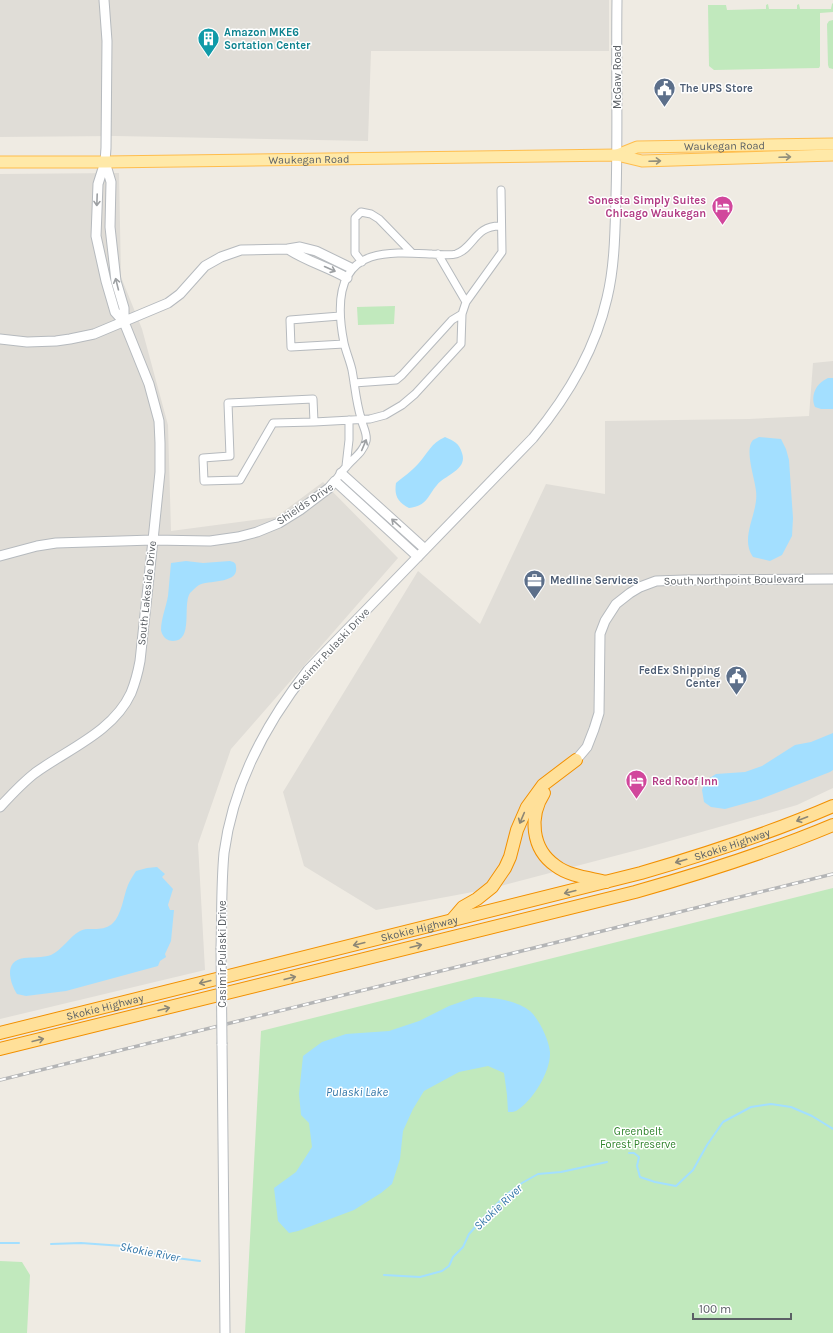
<svg xmlns="http://www.w3.org/2000/svg" width="833" height="1333" font-family="Karla,sans-serif">
  <style>
    .industrial { fill: #e0ddd7 }
    .green { fill: #c1e9bd }
    .water { fill: #a3dfff }
    .lines { fill: none; stroke-linecap: round; stroke-linejoin: round }
    .stream { stroke: #a3dfff; stroke-width: 2 }
    .minor-casing { stroke: #b6babe; stroke-width: 9 }
    .tertiary-casing { stroke: #b6babe; stroke-width: 11 }
    .primary-casing { stroke: #ffbd4c; stroke-width: 13 }
    .trunk-casing { stroke: #f29000; stroke-width: 14 }
    .minor { stroke: #fff; stroke-width: 7 }
    .tertiary { stroke: #fff; stroke-width: 9 }
    .primary { stroke: #ffe9a8; stroke-width: 11 }
    .trunk { stroke: #ffe099; stroke-width: 12 }
    .rail-casing { stroke: #b4b5b6; stroke-width: 3.5 }
    .rail { stroke: #fff; stroke-width: 2; stroke-dasharray: 6; stroke-linecap: butt }
    .tertiary-bridge-casing { stroke: #b6babe; stroke-width: 11; stroke-linecap: butt }
    .tertiary-bridge { stroke: #fff; stroke-width: 9 }
    .oneway { stroke: #94907c }
    .oneway2 { stroke: #9da0a3 }
    .oneway3 { stroke: #8c8675 }
    .labels { text-anchor: middle; dominant-baseline: central; stroke-width: 3; stroke-linejoin: round; paint-order: stroke }
    .culture-label { font-size: 11px; font-weight: bold; fill: #0d838f; stroke: #fff; text-anchor: start }
    .street-label { font-size: 11px; fill: #5b6065; stroke: #fff }
    .service-label { font-size: 11px; font-weight: bold; fill: #4e5e75; stroke: #fff; text-anchor: start }
    .hotel-label { font-size: 11px; font-weight: bold; fill: #b23c85; stroke: #fff; text-anchor: end }
    .park-label { font-size: 11px; fill: #30832c; stroke: #fff }
    .water-label { font-size: 12px; font-style: italic; fill: #3276a8; stroke: #fff }
  </style>
  <rect width="100%" height="100%" fill="#efebe3"/>
  <!-- industrial -->
  <path class="industrial" d="M0 0H609V51H371L368 141 115 136 0 137Z
    M119 173 121 277 142 329 168 425 171 531 276 517 323 482 398 558 231 749 198 844 205 970 0 1019V174Z
    M833 361V788L797 805 645 848 489 889 376 910 304 866 283 792 418 571 480 624 546 484 605 494V421L749 419 809 416 813 363Z"/>
  <!-- green -->
  <path class="green" d="M833 3V12L820 13V66L819 68 714 70 709 66 708 5H726L727 10 766 9V5L768 4 769 9H797V5L799 4 800 9H831L832 4Z
    M833 20V69L829 68 828 65 827 24 829 21Z
    M395 306 394 324 358 325 357 307Z
    M833 888V1333H245L261 1031Z
    M0 1261 22 1262 30 1275 27 1333H0Z"/>
  <!-- water -->
  <path class="water" d="M828 378H833V409H821L815 407C810 396 816 383 828 378Z
    M445 437C454 441 459 443 462 453 468 470 445 475 437 485 426 498 428 505 409 508 398 502 394 496 396 483 403 477 412 471 418 464 428 453 431 443 445 437Z
    M759 437 781 439 786 449 789 460 793 518 792 536 782 555 770 561 753 557C739 537 759 513 756 491 755 479 744 449 753 440 755 439 757 438 759 437Z
    M186 561 203 563 230 561C234 562 236 563 236 567 239 584 208 580 199 585 196 587 192 591 190 593 182 605 194 641 173 641 170 641 167 640 165 638 163 636 161 632 161 630 161 619 166 607 168 596 169 585 170 574 171 563Z
    M833 733V770L830 772 761 799 725 809 711 807 704 802 702 790 705 781 716 774 745 772 762 766 795 745 811 742Z
    M157 867 165 874 162 877 173 889 168 905 170 910H174L171 941 165 954 166 957 160 961 158 966 66 991 26 996 17 994C10 983 3 961 24 958 33 957 42 958 51 955 62 950 69 937 80 931 89 926 100 933 112 924 122 915 123 897 128 885 130 880 133 876 136 871L147 868Z
    M475 997C491 997 517 1000 530 1011 539 1019 549 1040 550 1052 551 1071 533 1101 516 1111 514 1112 511 1112 508 1112L507 1095 504 1073 488 1066 459 1072 424 1091 413 1109 403 1131 400 1159 392 1184 381 1193 354 1210 298 1231 289 1233 278 1221 274 1188 296 1172 312 1147 309 1123 301 1115 299 1094 303 1056 322 1042 346 1034 389 1031 419 1021 449 1006Z"/>
  <g class="lines">
    <!-- stream -->
    <path class="stream" d="M629 1153H634L639 1157 637 1166 640 1177 655 1182 676 1186 693 1170 707 1145 723 1122 751 1107 771 1104 791 1107 812 1116 833 1129
      M0 1243H19
      M51 1244 81 1243 123 1246 168 1257 200 1261
      M384 1275 420 1277 442 1271 449 1266 453 1257 463 1247 469 1234 486 1215 506 1195 522 1183 538 1174 561 1172 607 1162"/>
    <defs>
      <path id="minor" d="M438 254 466 302
        M362 262 355 253V218L361 212 371 214 379 219 412 253
        M340 316 290 320 291 347 344 344
        M354 383 396 380 402 375 452 320 462 314
        M313 399 314 422 273 423 240 480 204 481 203 458 230 456 228 403Z
        M314 422 370 419 385 415 402 405 415 394 461 344 462 314 466 302 502 252 501 190
        M346 466 349 440V420
        M335 481C338 477 342 471 346 467 353 458 363 453 366 441 368 434 362 425 361 418 356 402 355 386 352 370 350 361 346 352 344 343 338 313 335 269 371 257 390 251 412 253 432 254 439 254 449 256 456 254 474 248 475 225 501 226"/>
      <path id="tertiary" d="M105 162 111 182 110 227 116 281 124 308V322
        M288 249C306 261 328 267 347 278
        M0 339 27 342 56 341 70 339 94 334 168 303 180 294 205 266 221 257 241 250 288 249 300 247 316 251 351 268
        M341 473 425 549
        M0 556 37 546 56 543 153 540 210 541 238 537 257 532 279 523 300 510 329 488 335 481 418 557
        M576 760 587 747 594 729 599 713 600 634 605 621 616 604 630 593 640 587 656 581 685 580 833 579
        M0 807C11 795 22 783 35 773 68 749 113 732 131 693 135 683 138 672 140 661L153 540 160 472V443L159 421 149 384 124 322 115 312 106 281 96 236 98 184 105 162 106 148 107 41 104 0
        M221 948C222 916 221 885 224 853 233 785 266 723 308 670L533 438C567 397 595 351 607 298 615 265 615 230 616 196 618 131 616 65 617 0
        M222 1044 225 1333"/>
      <g id="primary">
        <path id="s1" d="M617 155 637 147 833 144"/>
        <path id="s2" d="M0 162H105L617 155 642 161 833 155"/>
      </g>
      <g id="trunk">
        <path d="M544 793C529 816 531 849 556 866 569 876 590 878 606 882"/>
        <path d="M451 921 463 907 477 899 492 887 505 868 510 857 517 830 527 807 543 785 576 760"/>
        <path id="s3" d="M0 1033 641 873C706 854 771 833 833 806"/>
        <path d="M0 1049 635 892C702 873 769 852 833 825"/>
      </g>
    </defs>
    <!-- minor casing -->
    <use href="#minor" class="minor-casing"/>
    <!-- tertiary casing -->
    <use href="#tertiary" class="tertiary-casing"/>
    <!-- primary casing -->
    <use href="#primary" class="primary-casing"/>
    <!-- trunk casing -->
    <use href="#trunk" class="trunk-casing"/>
    <!-- minor -->
    <use href="#minor" class="minor"/>
    <!-- tertiary -->
    <use href="#tertiary" class="tertiary"/>
    <!-- primary -->
    <use href="#primary" class="primary"/>
    <!-- trunk -->
    <use href="#trunk" class="trunk"/>
    <defs>
      <path id="rail" d="M0 1080 833 874"/>
    </defs>
    <!-- rail casing -->
    <use href="#rail" class="rail-casing"/>
    <!-- rail -->
    <use href="#rail" class="rail"/>
    <defs>
      <path id="tertiary-bridge" d="M221 948 222 1044"/>
    </defs>
    <!-- tertiary-bridge casing -->
    <use href="#tertiary-bridge" class="tertiary-bridge-casing"/>
    <!-- tertiary-bridge -->
    <use href="#tertiary-bridge" class="tertiary-bridge"/>
  </g>
  <!-- one-way arrows -->
  <defs><path id="oneway-shaft" d="M-6 0H5M1.5-3L5.5 0L1.5 3" fill="none" stroke-width="1.6" stroke-linecap="round" stroke-linejoin="round"/></defs>
  <g class="oneway">
    <use href="#oneway-shaft" transform="translate(785 157) rotate(-2)"/>
    <use href="#oneway-shaft" transform="translate(655 161) rotate(-2)"/>
  </g>
  <g class="oneway2">
    <use href="#oneway-shaft" transform="translate(97 200) rotate(92)"/>
    <use href="#oneway-shaft" transform="translate(330 269) rotate(24)"/>
    <use href="#oneway-shaft" transform="translate(117 284) rotate(-104)"/>
    <use href="#oneway-shaft" transform="translate(364 445) rotate(-67)"/>
    <use href="#oneway-shaft" transform="translate(396 523) rotate(-138)"/>
  </g>
  <g class="oneway3">
    <use href="#oneway-shaft" transform="translate(522 818) rotate(113)"/>
    <use href="#oneway-shaft" transform="translate(802 819) rotate(159)"/>
    <use href="#oneway-shaft" transform="translate(681 861) rotate(164)"/>
    <use href="#oneway-shaft" transform="translate(570 892) rotate(166)"/>
    <use href="#oneway-shaft" transform="translate(359 944) rotate(166)"/>
    <use href="#oneway-shaft" transform="translate(416 946) rotate(-14)"/>
    <use href="#oneway-shaft" transform="translate(290 978) rotate(-14)"/>
    <use href="#oneway-shaft" transform="translate(205 982) rotate(166)"/>
    <use href="#oneway-shaft" transform="translate(164 1009) rotate(-14)"/>
    <use href="#oneway-shaft" transform="translate(38 1040) rotate(-14)"/>
  </g>
  <!-- icons -->
  <defs>
    <symbol id="building-pin" viewBox="-11 -11 22 30"><path d="M0 17L-7.5 6A9.5 9.5 0 1 1 7.5 6Z" fill="#0f9aa8" stroke="#fff"/><path d="M-4-6H4V6H1V3H-1V6H-4ZM-2.5-4.3h1.7v1.8h-1.7ZM.8-4.3h1.7v1.8H.8ZM-2.5-1h1.7V.8h-1.7ZM.8-1h1.7V.8H.8Z" fill="#fff"/></symbol>
    <symbol id="civic-pin" viewBox="-11 -11 22 30"><path d="M0 17L-7.5 6A9.5 9.5 0 1 1 7.5 6Z" fill="#5c6f8a" stroke="#fff"/><path d="M-.6-6.5H3V-4.5H.6V-3L4-1V1h2V6H-6V1h2V-1L-.6-3ZM-1.2 2.5V6h2.4V2.5Z" fill="#fff"/></symbol>
    <symbol id="hotel-pin" viewBox="-11 -11 22 30"><path d="M0 17L-7.5 6A9.5 9.5 0 1 1 7.5 6Z" fill="#d1479c" stroke="#fff"/><path d="M-6-4.5h1.5V1H6V5H4.5V3h-9V5H-6ZM-4 0a1.8 1.8 0 1 1 3.6 0ZM.5 0V-2.5h3Q6-2.5 6 0Z" fill="#fff"/></symbol>
    <symbol id="office-pin" viewBox="-11 -11 22 30"><path d="M0 17L-7.5 6A9.5 9.5 0 1 1 7.5 6Z" fill="#5c6f8a" stroke="#fff"/><path d="M-6-3h4V-5.5h4V-3h4V5H-6ZM-1-4.5V-3h2v-1.5ZM-6 0V1H6V0Z" fill="#fff"/></symbol>
  </defs>
  <g fill-rule="evenodd">
    <use href="#building-pin" x="196" y="26" width="25" height="34"/>
    <use href="#civic-pin" x="652" y="76" width="25" height="34"/>
    <use href="#hotel-pin" x="710" y="194" width="25" height="34"/>
    <use href="#office-pin" x="522" y="568" width="25" height="34"/>
    <use href="#civic-pin" x="724" y="664" width="25" height="34"/>
    <use href="#hotel-pin" x="624" y="768" width="25" height="34"/>
  </g>
  <g class="labels">
    <!-- culture labels -->
    <g class="culture-label">
      <text x="224" y="32">Amazon MKE6<tspan x="224" dy="13">Sortation Center</tspan></text>
    </g>
    <!-- street labels -->
    <g class="street-label">
      <text transform="translate(617 77) rotate(-90)">McGaw Road</text>
      <text stroke="none"><textPath href="#s1" startOffset="109">Waukegan Road</textPath></text>
      <text stroke="none"><textPath href="#s2" startOffset="309">Waukegan Road</textPath></text>
      <text transform="translate(305 504) rotate(-34)">Shields Drive</text>
      <text transform="translate(734 580) rotate(-1)">South Northpoint Boulevard</text>
      <text transform="translate(147 593) rotate(-84)">South Lakeside Drive</text>
      <text transform="translate(331 649) rotate(-47)">Casimir Pulaski Drive</text>
      <text stroke="none"><textPath href="#s3" startOffset="756">Skokie Highway</textPath></text>
      <text stroke="none"><textPath href="#s3" startOffset="432">Skokie Highway</textPath></text>
      <text transform="translate(222 954) rotate(-90)">Casimir Pulaski Drive</text>
      <text stroke="none"><textPath href="#s3" startOffset="108">Skokie Highway</textPath></text>
    </g>
    <!-- service labels -->
    <g class="service-label">
      <text x="680" y="88">The UPS Store</text>
      <text x="550" y="580">Medline Services</text>
      <text x="720" y="670" text-anchor="end">FedEx Shipping<tspan x="720" dy="13">Center</tspan></text>
    </g>
    <!-- hotel labels -->
    <g class="hotel-label">
      <text x="706" y="200">Sonesta Simply Suites<tspan x="706" dy="13">Chicago Waukegan</tspan></text>
      <text x="652" y="781" text-anchor="start">Red Roof Inn</text>
    </g>
    <!-- park labels -->
    <g class="park-label">
      <text x="638" y="1131">Greenbelt<tspan x="638" dy="13">Forest Preserve</tspan></text>
    </g>
    <!-- water labels -->
    <g class="water-label">
      <text x="357" y="1092">Pulaski Lake</text>
      <text transform="translate(498 1207) rotate(-43)">Skokie River</text>
      <text transform="translate(150 1252) rotate(11)">Skokie River</text>
    </g>
  </g>
  <!-- scale -->
  <path d="M693 1313v6h98v-6" fill="none" stroke="#5b6065" stroke-width="2"/>
  <text x="699" y="1313" font-size="12" fill="#5b6065" stroke="#ffffff" stroke-width="3" paint-order="stroke">100 m</text>
</svg>
